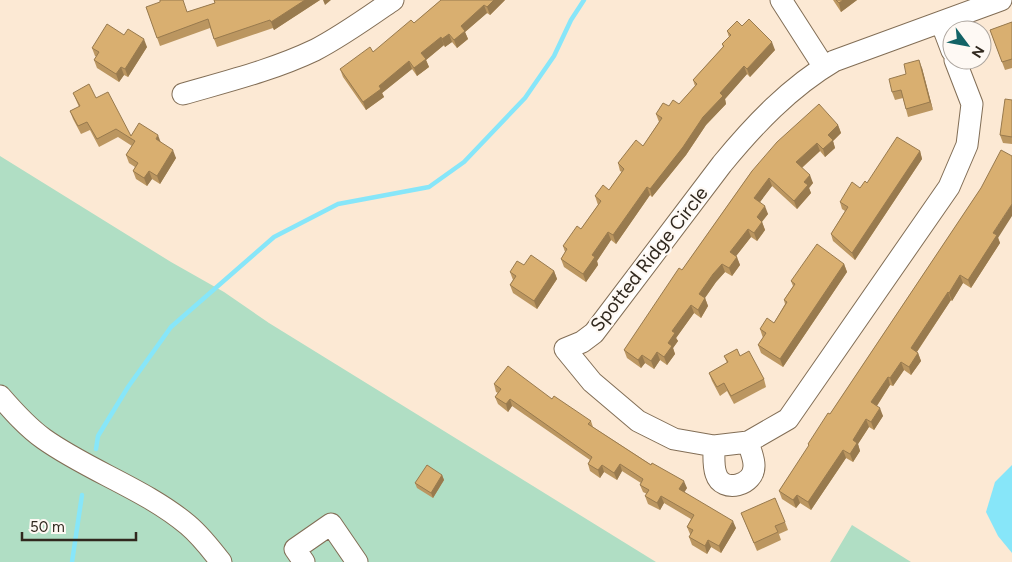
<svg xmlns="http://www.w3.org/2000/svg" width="1012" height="562" font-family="Figtree,sans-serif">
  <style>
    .green { fill: #b0dec4 }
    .water { fill: #87e6f9 }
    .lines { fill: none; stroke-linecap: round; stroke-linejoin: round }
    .stream { stroke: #87e6f9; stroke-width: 4.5 }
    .minor-casing { stroke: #826e56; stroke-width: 23 }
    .minor { stroke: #fff; stroke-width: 21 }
    .wall { fill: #bb9660 }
    .shaded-wall { fill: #987a4e }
    .building { fill: #d9af70; stroke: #987a4e }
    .labels { text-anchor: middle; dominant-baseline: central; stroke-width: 4.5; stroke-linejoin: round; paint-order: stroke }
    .street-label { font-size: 19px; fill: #30281e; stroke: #fef9f4 }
  </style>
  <rect width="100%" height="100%" fill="#fce9d4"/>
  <!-- green -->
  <path class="green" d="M0 156 171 262 224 292 269 323 656 562H0Z
    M852 525 911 562H830Z"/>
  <!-- water -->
  <path class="water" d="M1012 465V553L998 536 986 512 995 482Z"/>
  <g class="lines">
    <!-- stream -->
    <path class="stream" d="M96 449 98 436 128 387 171 327 274 237 338 204 429 187 464 162 525 98 554 56 571 20 584 0
      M72 562 82 495"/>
    <defs>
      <path id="minor" d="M781 0 824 67
        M941 22 952 51
        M955 60 972 104 967 145 949 187 788 419 748 442 714 446 674 439 638 421 592 382 565 349 582 342 594 333 722 164C754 125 790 87 834 61L1001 0
        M183 94C228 81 273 70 315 50 342 36 367 18 393 0
        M0 396C13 411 27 427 44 439 89 471 145 489 188 525 201 536 211 549 221 562
        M714 446C714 454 713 466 716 474 722 494 755 486 754 465 754 458 750 449 748 442
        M304 562 295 549 331 524 357 562"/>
    </defs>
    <!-- minor casing -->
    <use href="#minor" class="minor-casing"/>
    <!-- minor -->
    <use href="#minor" class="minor"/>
  </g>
  <!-- wall -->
  <path class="wall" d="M214 0H320L274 30 273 28 217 47 210 28 160 46 146 7 187 12 215 3Z
    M441 0H505L490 15 487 13 465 32 468 39 457 48 452 42 445 47 444 45 426 60 429 67 417 76 412 69 382 93 384 97 366 110 343 77 340 69 373 52 414 23Z
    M833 0H857L841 12Z
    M1012 22V68L1005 70 990 30Z
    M742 26 775 50 750 77 747 74 725 99 726 104 706 125 686 155 652 197 650 195 616 244 611 240 597 261 598 265 586 282 564 267 561 259 565 252 563 246 581 229 598 205 595 196 609 190 622 172 620 171 618 163 643 146 659 122 656 114 669 106 679 104 695 86 693 80 723 47 722 44 729 37 727 31Z
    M124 35 147 47 128 77 124 75 119 82 97 68 94 60 96 56H95L92 48Z
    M922 68 933 110 908 117 903 98 895 100 892 92 906 74Z
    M73 93 96 98 131 136 161 142 176 158 160 184 152 179 147 186 136 179 133 171 135 167 129 163 126 155 132 146 118 137 99 147 90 130 81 134 73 119 70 111 79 107Z
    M1012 100V144L1003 143 1000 135Z
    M838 125 841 133 833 141 835 148 825 157 820 151 802 168 813 183 809 188 811 193 797 209 772 186 760 202 768 214 762 222 765 230 757 241 751 237 736 256 740 265 732 276 725 272 716 282 705 298 708 306 701 318 694 313 676 338 678 341 673 348 675 354 667 365 660 360 654 369 645 363 641 368 627 358 624 350 682 270 752 171Z
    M920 151 922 159 855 260 833 241 831 234 845 211 842 209 840 202 867 183Z
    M981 188 1000 243 971 288 963 283 952 301 951 300 917 352 918 353 921 361 911 375 904 370 893 386 890 385 877 406 883 416 874 430 869 427 858 444 860 451 853 462 846 458 811 510 800 503 796 508 782 499 779 491 809 446 808 444 830 414Z
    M844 264 847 272 783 367 761 353 758 345 763 338 760 329 774 323 785 304 784 300 793 286 791 281Z
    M524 265 554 271 557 279 537 309 513 293 510 285 513 280 510 272Z
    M724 356H740L764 379 766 387 734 404 727 391 720 396 712 381 709 373 727 363Z
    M494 384 552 399 591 421 593 427 687 488 684 492 736 528 721 553 711 547 707 554 692 545 689 537 691 535 690 534 687 527 691 519 664 503 660 510 648 504 645 496 647 494 643 492 640 485 641 483 622 471 617 480 604 472 600 478 590 471 588 464 590 460 512 406 508 412 498 404 495 397 498 393 496 392Z
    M442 475 444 480 433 498 417 488 415 483Z
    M741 513 785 522 788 530 779 534 781 540 757 551Z"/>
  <!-- shaded-wall -->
  <path class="shaded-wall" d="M305 0H320L274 30 271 22Z
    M323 0H331L325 5Z
    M494 0H505L490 15 487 7Z
    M843 0H857L841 12 839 3Z
    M484 5 487 13 465 32 468 39 457 48 454 40 461 26Z
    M449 34 452 42 445 47 442 39Z
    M441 37 444 45 426 60 429 67 417 76 414 68 421 53Z
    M144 39 147 47 128 77 125 69Z
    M772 42 775 50 750 77 747 69Z
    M919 60 922 68 933 110 930 102Z
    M409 61 412 69 382 93 384 97 366 110 363 102 379 86Z
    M744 66 747 74 725 99 726 104 706 125 686 155 652 197 650 189 720 93Z
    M121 67 124 75 119 82 116 74Z
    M838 125 841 133 833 141 835 148 825 157 823 149 828 135Z
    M158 135 161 143 156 139Z
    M817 143 820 151 799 170 796 162Z
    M173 150 176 158 160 184 157 176Z
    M920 151 922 159 855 260 852 253Z
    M149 171 152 179 147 186 144 178Z
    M810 175 813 183 809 188 811 193 797 209 794 201 804 182Z
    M769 178 772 186 757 206 754 198Z
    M647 187 650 195 616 244 613 235Z
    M1012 204V216L998 238 1000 243 971 288 968 280 993 233Z
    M765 206 768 214 759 225 757 217Z
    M762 222 765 230 757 241 754 233Z
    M748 229 751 237 733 260 730 252Z
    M608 232 611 240 597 261 598 265 586 282 583 274 592 255Z
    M737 257 740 265 732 276 729 268Z
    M722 264 725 272 716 282 702 302 699 294 713 274Z
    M844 264 847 272 783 367 780 359Z
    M554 271 557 279 537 309 534 301Z
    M960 275 963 283 952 301 949 293Z
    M948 292 951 300 914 356 911 348Z
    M705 298 708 306 701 318 698 310Z
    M691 305 694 313 676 338 678 341 673 348 675 354 667 365 664 357 668 343 672 331Z
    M657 352 660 360 654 369 651 361Z
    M918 353 921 361 911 375 909 367Z
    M642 355 645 363 641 368 638 360Z
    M901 362 904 370 893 386 890 378Z
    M888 377 890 385 874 410 871 402Z
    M510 399 512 406 508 412 506 404Z
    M880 408 883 416 874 430 871 422Z
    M866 419 869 427 858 444 860 451 853 462 850 454 853 440Z
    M843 450 846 458 811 510 808 502Z
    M620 464 622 471 617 480 614 473Z
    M602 465 604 472 600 478 598 470Z
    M442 475 444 480 433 498 431 493Z
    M684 481 687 488 682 496 679 489Z
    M797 495 800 503 796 508 793 500Z
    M661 496 664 503 660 510 657 503Z
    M733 521 736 528 721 553 719 546Z
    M708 540 711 547 707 554 705 546Z"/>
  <!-- building -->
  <path class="building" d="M160 0H183L187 12 215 3 214 0H305L271 22 270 20 214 39 208 19 157 38 146 7 160 2Z
    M441 0H494L487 7 484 5 461 26 465 31 454 40 449 34 442 39 441 37 421 53 426 59 414 68 409 61 379 86 381 89 363 102 340 69 370 47 373 52 411 20 414 23Z
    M836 0H843L839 3Z
    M749 19 772 42 747 69 744 66 720 93 723 96 703 117 683 147 650 189 647 187 613 235 608 232 592 255 595 257 583 274 561 259 567 249 563 246 577 226 581 229 601 201 595 196 603 185 609 190 624 169 618 163 636 140 643 146 662 118 656 114 663 103 669 106 673 100 679 104 697 84 693 80 724 46 722 44 731 35 727 31 737 21 742 26Z
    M1012 22V59L1002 62 990 30Z
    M107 24 124 35 128 29 144 39 125 69 121 67 116 74 94 60 99 52 92 48Z
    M919 60 930 102 906 109 901 90 892 92 889 79 906 74 904 64Z
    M89 84 96 98 108 92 131 136 139 123 158 135 156 139 173 150 157 176 149 171 144 178 133 171 138 163 126 155 135 141 116 129 97 139 87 122 78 126 70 111 80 106 73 93Z
    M1005 99 1012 100V137L1000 135Z
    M819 104 838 125 828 135 833 140 823 149 817 143 796 162 810 175 804 182 808 185 794 201 769 178 754 198 765 206 757 217 762 222 754 233 748 229 730 252 737 257 729 268 722 264 713 274 699 294 705 298 698 310 691 305 672 331 675 333 668 343 672 346 664 357 657 352 651 361 642 355 638 360 624 350 679 268 682 270 752 171 777 142Z
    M897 137 920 151 852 253 831 234 848 207 840 202 852 182 860 188 865 181 867 183Z
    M1001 150 1012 156V204L993 233 997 235 968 280 960 275 949 293 948 292 911 348 918 353 909 367 901 362 890 378 888 377 871 402 880 408 871 422 866 419 853 440 857 443 850 454 843 450 808 502 797 495 793 500 779 491 809 445 808 444 828 413 830 414 981 188Z
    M817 244 844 264 780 359 758 345 766 333 760 329 767 318 774 323 787 302 784 300 795 284 791 281Z
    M531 255 554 271 534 301 510 285 516 276 510 272 517 261 524 265Z
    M737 349 740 356 749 351 764 379 731 396 724 383 717 387 709 373 728 362 724 356Z
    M508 366 552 399 554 396 591 421 588 424 651 465 652 463 684 481 679 489 733 521 719 546 708 540 705 546 689 537 693 530 687 527 694 515 661 496 657 503 645 496 649 490 640 485 643 479 620 464 614 473 602 465 598 470 588 464 592 457 510 399 506 404 495 397 501 389 494 384Z
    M427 465 442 475 431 493 415 483Z
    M775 498 785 522 775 526 778 532 754 543 741 513Z"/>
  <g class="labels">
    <!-- street labels -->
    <g class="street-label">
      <text transform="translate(649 259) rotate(-52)">Spotted Ridge Circle</text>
    </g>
  </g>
  <!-- north arrow -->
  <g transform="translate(967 45) rotate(122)"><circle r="24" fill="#fef9f4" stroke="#aca59e"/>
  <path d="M0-4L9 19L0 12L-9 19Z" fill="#136366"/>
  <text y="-8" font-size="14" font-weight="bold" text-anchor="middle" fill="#30281e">N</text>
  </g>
  <!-- scale -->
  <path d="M22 532v8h114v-8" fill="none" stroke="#30281e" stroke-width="2.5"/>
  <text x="30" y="532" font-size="15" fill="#30281e" stroke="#fef9f4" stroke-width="4" paint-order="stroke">50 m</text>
</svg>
